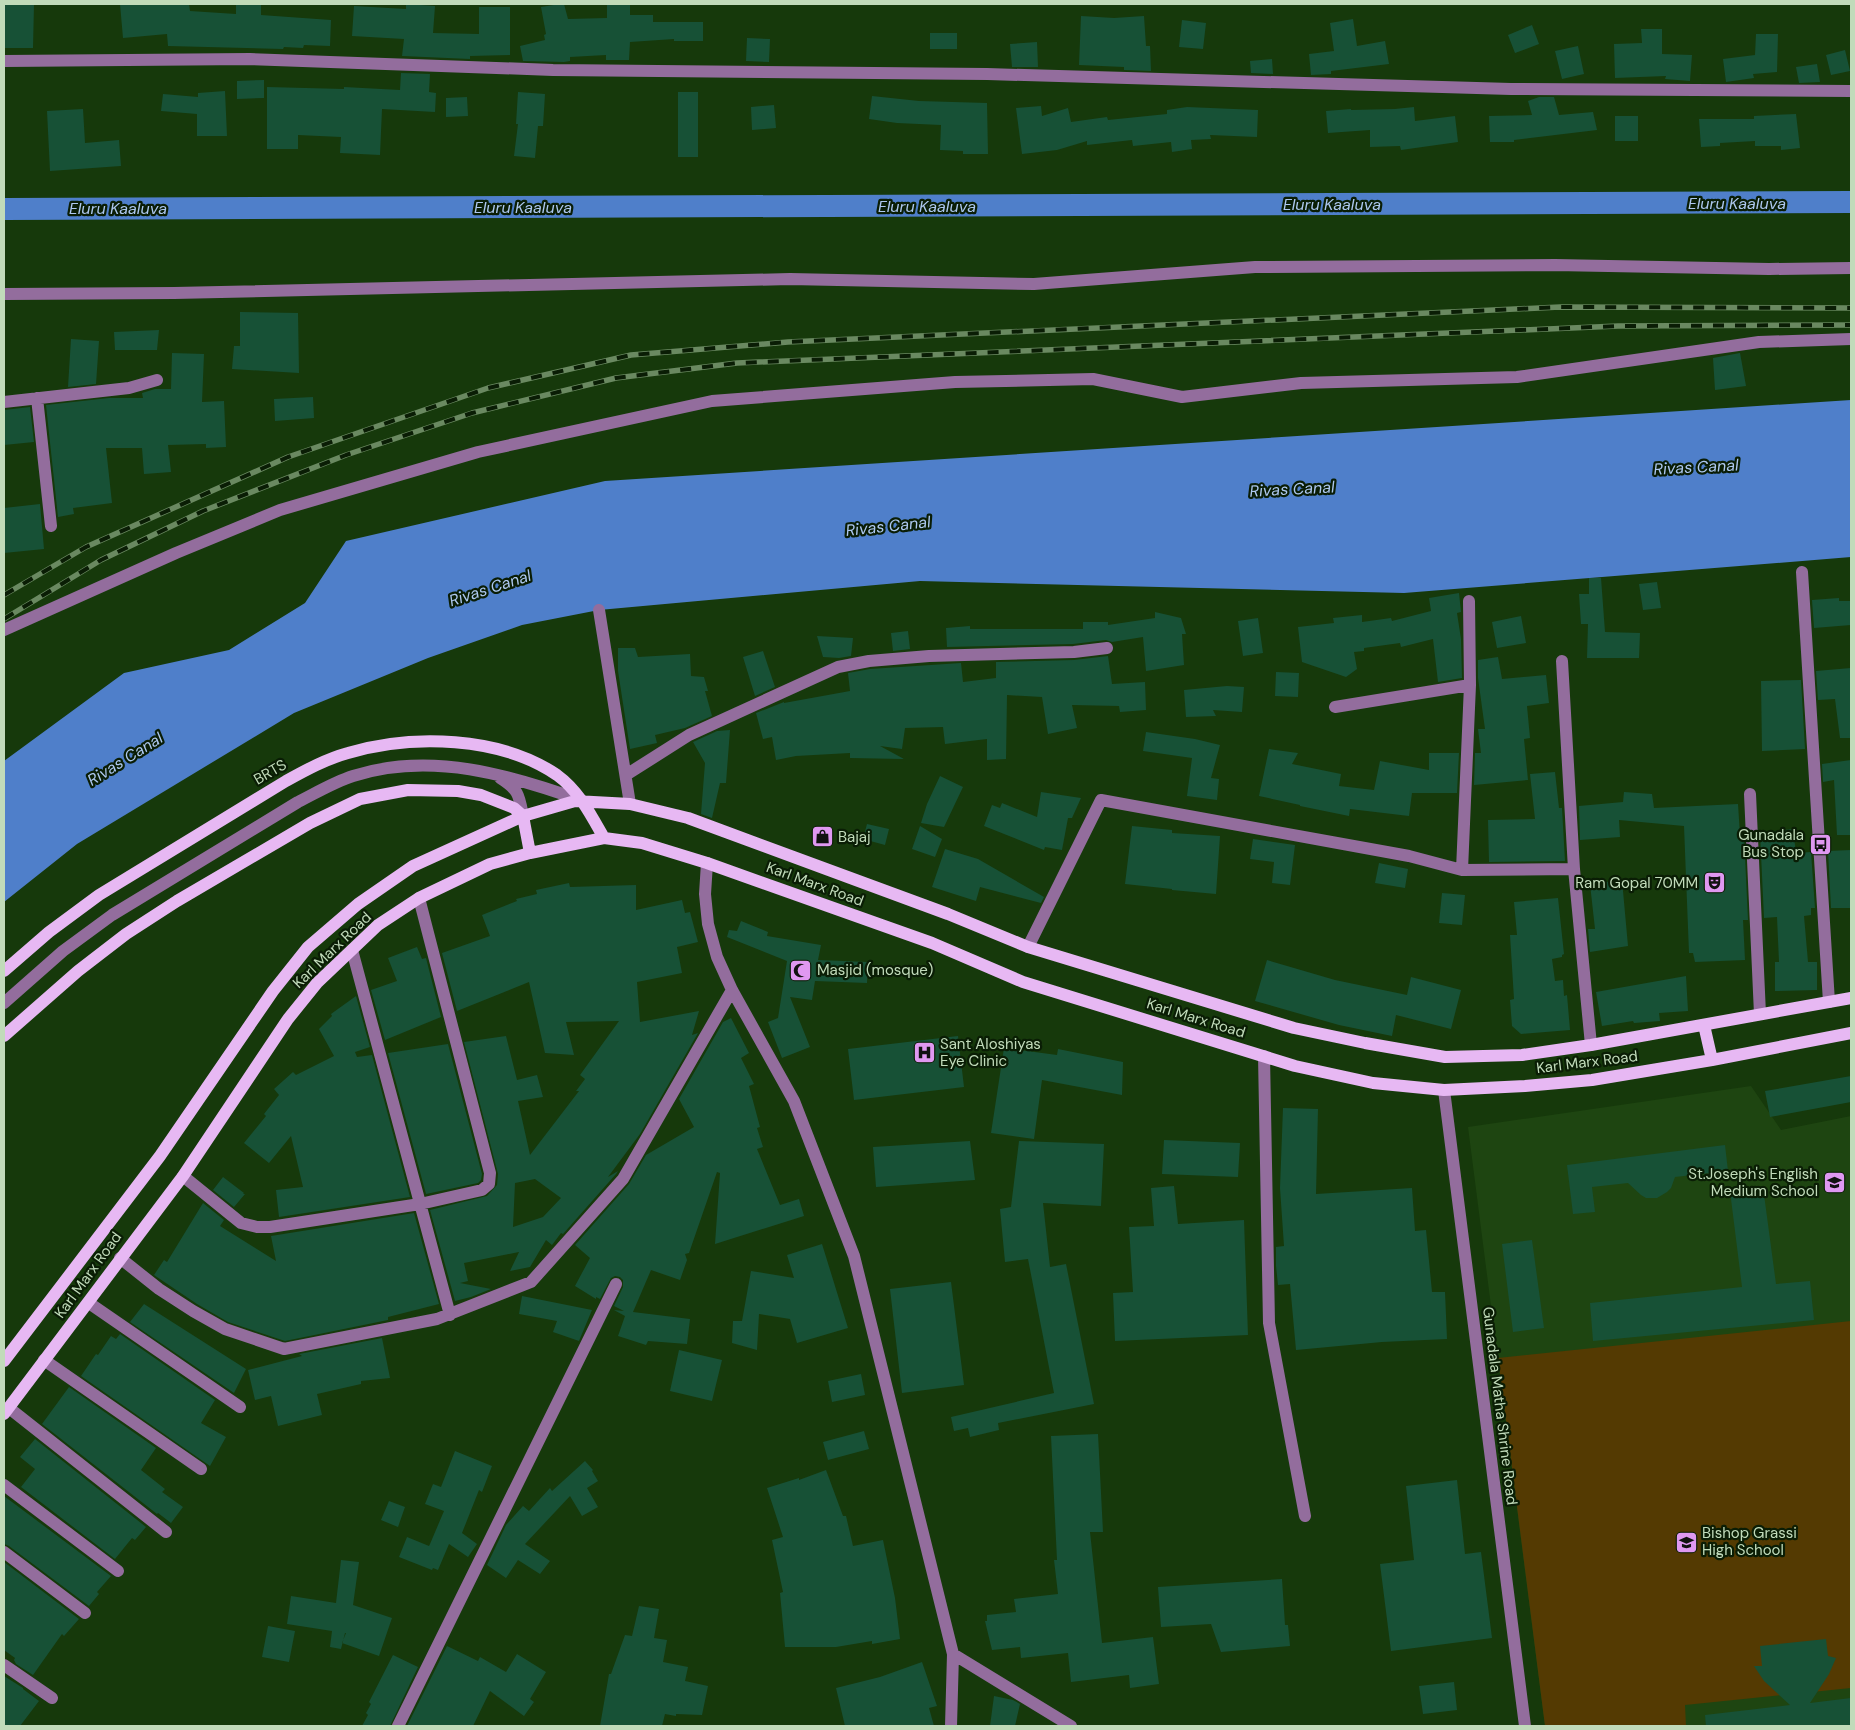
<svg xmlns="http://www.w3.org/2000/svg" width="1855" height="1730" font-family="'DM Sans',sans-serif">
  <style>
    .built { fill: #1e4511 }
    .green { fill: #543a02 }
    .water { fill: #4f7fca }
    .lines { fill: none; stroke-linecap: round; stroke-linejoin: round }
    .canal { stroke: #4f7fca; stroke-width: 22 }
    .building { fill: #175136; fill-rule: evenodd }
    .minor { stroke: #936d9d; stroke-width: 12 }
    .major { stroke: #e7b8f3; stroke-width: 12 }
    .rail-casing { stroke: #6a8961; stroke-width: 5.5 }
    .rail { stroke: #0a1d05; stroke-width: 4; stroke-dasharray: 11; stroke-linecap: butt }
    .labels { text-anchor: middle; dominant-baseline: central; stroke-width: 4.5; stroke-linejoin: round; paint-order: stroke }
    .street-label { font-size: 15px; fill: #c1dbba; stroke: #0a1d05 }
    .poi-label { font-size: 15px; fill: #c1dbba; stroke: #0a1d05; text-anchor: start }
    .water-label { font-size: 16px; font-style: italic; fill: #aec8f0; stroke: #0a1d05 }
  </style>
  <rect width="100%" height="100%" fill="#16390b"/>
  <!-- built -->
  <path class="built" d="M1751 1086 1781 1130 1851 1116V1726H1545L1468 1127Z"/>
  <!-- green -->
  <path class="green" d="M1851 1321V1688L1685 1705 1686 1726H1545L1498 1358Z"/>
  <!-- water -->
  <path class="water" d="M1851 400V557L1404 593 920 581 599 610 522 625 428 658 294 713 77 844 4 902V761L124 673 229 650 305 603 346 541 605 481Z"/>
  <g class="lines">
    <!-- canal -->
    <path class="canal" d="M4 209 1851 202"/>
  </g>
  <!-- building -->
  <path class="building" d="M5 4H34L33 48H5Z
    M120 4H189L190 11 236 14V4H261V15L331 20 330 46 304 45 303 48 284 47 283 49 168 46 167 34 123 38Z
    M406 4 435 6 433 33 479 34V7H510V55L470 56V59L402 56 404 39 352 36 354 6 406 9Z
    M560 4H564L568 19 607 18V4L630 5V15H653V22H703V41H674V39L630 42 629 60H606V55L570 57V61L564 62 523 61 520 46 545 40 544 35 546 34 541 7Z
    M1081 16 1114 18 1144 16 1146 46H1150L1151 71 1124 70V67L1079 65Z
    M1353 19 1357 46 1385 41 1389 64 1331 71V74L1311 75 1309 54 1334 51 1330 23Z
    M1182 20 1206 23 1203 49 1179 47Z
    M1532 25 1539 44 1515 53 1508 35Z
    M1641 29H1662V54L1692 55 1690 81 1665 79 1666 76 1615 78 1614 44 1642 43Z
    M930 33H957V49H930Z
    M1756 34H1778L1777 72 1753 74 1754 78 1726 82 1723 59 1755 55Z
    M747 38 770 39 769 62 746 61Z
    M1037 42 1038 67H1012L1010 44Z
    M1578 46 1584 74 1562 79 1555 51Z
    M1845 50 1850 71 1831 75 1826 55Z
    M1272 59 1273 74 1251 73 1250 61Z
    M1817 64 1820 82 1799 83 1796 67Z
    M401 73 430 74 429 92 436 93 435 112 382 109 380 155 340 153 341 137 298 135V149H267V87L344 89V87L400 90Z
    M264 80V98L237 99V81Z
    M225 91 227 136H197V114L161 111 163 94 198 97V93Z
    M518 92 545 94 543 126H538L535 158 514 156 518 124H516Z
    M678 92H698V157H678Z
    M872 96 919 101 987 103 988 154H963V151L940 150 941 125 897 123 869 119Z
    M467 97 468 116 446 117V98Z
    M1539 97H1554L1559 115 1593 112 1597 130 1514 140V142H1490L1489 116 1532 115 1528 101Z
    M774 105 776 128 752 130 751 107Z
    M1041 106 1042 116 1068 108 1071 122 1107 117 1108 120 1167 114V110L1187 107 1258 110 1257 137 1210 135 1211 139 1191 140 1192 149 1172 152 1171 142 1133 146 1132 140 1087 145V141L1057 150 1022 154 1016 108Z
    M1414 107 1415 121 1455 116 1458 142 1401 150 1400 146 1370 147V130L1328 133 1326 111 1351 109V110L1395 109Z
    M83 109 85 143 119 140 121 166 50 171 47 111Z
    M1796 114 1800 148 1781 150V146H1755V141L1720 143V146L1701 147 1699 119H1754V116Z
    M1615 116H1638V141H1615Z
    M240 312 298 313 299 373 232 369 234 346H240Z
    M159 330 157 350H115L114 332Z
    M71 339 99 341 96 384 68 387Z
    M172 353 204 354 202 402 224 401 226 447 206 448V444L168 445 171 472 144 474 142 448H106L112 503 73 508 74 514 58 517 46 405 109 398H143L142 393 155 389H171Z
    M1740 353 1746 386 1715 390 1713 358Z
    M313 397 314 418 275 421 274 399Z
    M30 407 34 442 4 445V410Z
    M40 504 44 549 4 553V508Z
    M1589 578H1601L1605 632 1640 633 1639 658H1587L1588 624H1581L1579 594H1589Z
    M1657 582 1661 608 1643 610 1639 584Z
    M1459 593 1461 612 1457 613 1461 639 1462 678 1438 682 1433 639 1401 647 1400 643 1364 648V651L1354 652 1357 669 1346 677 1302 662 1298 627 1334 623 1333 618 1362 615V622L1391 618 1392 621 1431 611 1429 598Z
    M1839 598V601H1851V625L1814 628 1812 600Z
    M1155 612 1181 618 1186 634H1182L1184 665 1146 671 1143 637 1112 642 1106 640 1073 644 947 647 946 628 970 626V629H1083V622H1108V625L1155 618Z
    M1521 616 1526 643 1497 648 1492 622Z
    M1258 618 1263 653 1243 656 1238 621Z
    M908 631 910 649 893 651 891 633Z
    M817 636 853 638 851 656 839 658 823 657Z
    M618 648H635L638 657 690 654 691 676 704 677 708 691H705L712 716 685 728 655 735 657 743 630 749 618 671Z
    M763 651 775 687 755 696 743 657Z
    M1108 656 1112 684 1145 682 1146 710 1120 712 1119 706 1072 705 1077 728 1048 734 1042 697 1007 695 1006 759 987 760V739L945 744 943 727 905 728 902 749 880 746 904 759 850 758V753L796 756 776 760 772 737 763 739 756 713 784 702V703L850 691 848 673 870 669 961 663 963 682 996 678V662L1074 660Z
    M1498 657 1502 679 1546 675 1549 703 1527 706 1530 738 1524 739 1528 780 1474 785 1475 753H1481L1478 729H1485L1478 678V660Z
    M1851 668V738H1840L1835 699 1818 700 1816 671Z
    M1276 672 1299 673 1298 697 1275 696Z
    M1801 680 1805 749 1762 751 1761 681Z
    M1227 686 1244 687 1242 712 1213 710 1216 716 1186 717 1184 690Z
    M730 730 726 783H720L712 818 701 814 705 763 693 742 717 731Z
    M1146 732 1195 739 1220 745 1211 778 1219 779 1217 800 1187 796 1192 758 1143 751Z
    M1269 749 1298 753 1292 764 1341 774 1339 786 1374 790 1380 761 1429 770V753H1459L1457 793H1412L1409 816 1350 809 1349 816 1300 806V805L1259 796Z
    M1851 760V835H1837L1834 780 1823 782 1822 764Z
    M1555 772 1559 808H1562L1565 861 1489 862 1488 820 1535 819 1530 774Z
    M940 776 963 787 944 827 921 823 927 804Z
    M1041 792 1081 798 1072 818H1068L1062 850 1045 847 1044 850 984 826 992 805 1000 808 1002 803 1037 817Z
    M1624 792 1652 794 1654 808 1738 804 1740 835H1744L1748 920H1743L1745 960 1695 962 1693 953H1689L1684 826 1619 820 1620 837 1580 840 1579 806 1623 802Z
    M867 824 889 829 885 845 863 839Z
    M920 826 942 839 935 857 912 849Z
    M1132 826 1172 830V833L1220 836 1216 894 1172 890V889L1125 884Z
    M1793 829 1796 853 1811 852 1815 908H1811V915L1804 916 1808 962H1817V990L1775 991V962H1779L1777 917 1764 918 1760 833Z
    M1253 839 1295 845 1290 885 1272 883 1274 862 1250 859Z
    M945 849 978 859 1044 897 1041 903 980 887 976 901 932 887Z
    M1851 850V908H1831L1828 851Z
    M1379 863 1408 869 1405 888 1375 883Z
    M1622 880 1628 946 1590 952 1588 929H1595L1590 884Z
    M569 883 570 887 636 885V910L682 900 685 913 690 912 698 942 677 947 682 973 637 982 640 1022 699 1011 692 1035 698 1033 640 1134 608 1177 618 1171 616 1174 563 1234 561 1233 552 1245 546 1240 530 1267 510 1271 519 1252 464 1263 468 1281 460 1283 491 1289 471 1297 455 1301 430 1210 487 1196 497 1185 498 1174 464 1042 506 1036 517 1080 537 1075 543 1097 518 1101 530 1155 579 1091H576L585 1079 580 1075 619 1021 566 1022 574 1055 545 1053 529 982 457 1011 442 953 490 936 482 915 517 901 516 899 537 894 536 890ZM535 1179 561 1198 543 1217 513 1227 515 1183Z
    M1442 893 1465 895 1462 925 1439 923Z
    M1558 898 1564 954 1562 955V957L1552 959 1555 981 1563 980 1564 996 1567 995 1570 1030 1521 1034 1512 1026 1510 1000 1514 999 1510 935H1517L1514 902Z
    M741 921 768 932 767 936 821 945 818 960 868 962 867 983 815 981 812 1000 790 997 810 1047 782 1058 768 1022 778 1018 787 961 727 937 729 930 737 931Z
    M417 947 422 959 426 958 441 1017 385 1040 371 990 397 981 388 958Z
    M1267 960 1335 980 1407 995 1411 977 1461 990 1451 1029 1396 1015 1392 1036 1339 1025 1255 1001Z
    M1686 976 1688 1011 1659 1013 1660 1021 1634 1023 1633 1021 1602 1026 1596 992Z
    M356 996 370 1047 355 1052 357 1057 372 1055 410 1197 279 1217 276 1190 303 1187 291 1136 269 1163 244 1143 266 1116 264 1114 279 1095 274 1089 293 1072 296 1075 334 1056 319 1029 332 1016 331 1014Z
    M731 1018 749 1053 741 1058 754 1084 749 1086 760 1127 757 1128 763 1147 757 1149 780 1205 799 1199 804 1216 715 1244 720 1173 717 1172 689 1253 685 1254 687 1260 680 1280 651 1270 633 1312 690 1319 687 1344 648 1341 646 1345 618 1336 625 1316 614 1310 624 1311 614 1306 623 1287V1280L620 1277 615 1276 611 1278 600 1299 596 1297V1299L575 1286 590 1258 575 1245 629 1184 646 1155 694 1127 679 1099 723 1022Z
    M958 1036 964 1087 854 1100 848 1049Z
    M448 1044 482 1174 481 1180 478 1183 426 1194 388 1053Z
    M1004 1048 1057 1055 1058 1049 1123 1062 1122 1095 1042 1080 1034 1139 991 1133Z
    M1851 1076V1102L1770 1117 1765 1091Z
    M1283 1108 1318 1109 1316 1194 1412 1188 1415 1231 1426 1230 1432 1292H1445L1447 1339 1382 1342 1296 1350 1290 1284 1278 1285 1276 1266V1247L1284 1246 1280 1188Z
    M1164 1140 1240 1143 1238 1177 1162 1174Z
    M970 1141 975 1180 876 1187 873 1147Z
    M1019 1141 1104 1144 1101 1206 1043 1203 1050 1267 1066 1264 1094 1404 998 1423 999 1430 970 1437 968 1428 954 1431 951 1417 1054 1393 1028 1259 1005 1262 1000 1209 1011 1207Z
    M1725 1145 1728 1171 1675 1177 1671 1188 1667 1192 1657 1198H1646L1641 1195 1628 1183 1592 1187 1595 1212 1573 1214 1567 1165Z
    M223 1177 244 1193 243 1194H245L234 1207 213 1190Z
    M1174 1186 1178 1224 1244 1220 1248 1335 1115 1341 1113 1293 1133 1292 1129 1227 1154 1226 1151 1188Z
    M1763 1187 1776 1284 1810 1281 1814 1320 1593 1341 1590 1303 1742 1287 1730 1191Z
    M203 1203 224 1220 220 1226 276 1261 271 1236 414 1213 439 1304 388 1317V1320L285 1341 228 1322 197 1304 154 1275 164 1260 167 1262Z
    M1532 1240 1544 1328 1513 1332 1502 1244Z
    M822 1244 848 1328 797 1343 790 1319 759 1314 757 1350 732 1343 733 1321H742L751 1271 794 1278 787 1255Z
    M951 1282 964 1385 902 1393 890 1289Z
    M522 1296 592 1310 579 1341 553 1332 557 1321 519 1314Z
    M144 1304 246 1369 234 1393 130 1322Z
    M120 1334 215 1400 201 1423 226 1437 210 1466 81 1376 96 1354 98 1355 111 1336 116 1339Z
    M382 1338 390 1378 361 1381V1384L317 1394 322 1415 278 1426 271 1396 255 1400 248 1370 302 1356 299 1354Z
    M679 1350 722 1360 712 1401 670 1391Z
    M861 1374 865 1395 832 1402 828 1381Z
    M69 1387 156 1448 141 1470 165 1489 162 1492 183 1507 171 1523 158 1513 157 1514 42 1424Z
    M864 1431 869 1449 828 1460 823 1442Z
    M1098 1434 1103 1532H1090L1102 1643 1153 1637 1159 1684 1130 1688 1129 1675 1071 1682 1068 1653 1021 1658 1020 1647 992 1650 985 1621H987V1615L1016 1612 1014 1599 1058 1594 1054 1560H1057L1051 1436Z
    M35 1439 146 1527 135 1540 132 1538 115 1559 21 1487 35 1469 20 1457Z
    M455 1451 492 1466 482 1492 479 1490 462 1533 477 1544 468 1557 449 1544 438 1570 433 1568 432 1570 399 1557 407 1537 429 1546 430 1544 444 1511 425 1504 433 1484 441 1487Z
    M585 1461 593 1470 592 1471 598 1481 587 1488 598 1507 582 1516 570 1496 525 1544 550 1561 540 1574 518 1560 506 1578 487 1565 506 1525 523 1506 529 1511 550 1488 552 1491Z
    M826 1470 843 1516H846L853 1546 883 1540 895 1598 900 1639 872 1644V1641L836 1647H785L780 1593 783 1592 772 1540 783 1537 767 1488 799 1478V1480Z
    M1457 1480 1465 1554 1481 1552 1492 1638 1391 1651 1380 1564 1414 1560 1406 1486Z
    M4 1496 111 1576 97 1592 99 1594 89 1606 9 1546 4 1544Z
    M389 1501 405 1507 398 1527 381 1520Z
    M341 1560 359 1562 353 1605 392 1618 379 1656 342 1643 346 1633H345L341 1649 330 1647 332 1631 287 1624 291 1596 336 1603Z
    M4 1562 79 1619 64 1636 62 1634 33 1675 16 1664 14 1660 15 1658 4 1650Z
    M1282 1579 1285 1625H1288L1290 1646 1221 1652 1211 1624 1161 1627 1158 1587Z
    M639 1606 659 1609 654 1638 667 1640 663 1662 688 1667 685 1681 708 1686 702 1715 676 1714V1716L665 1714 662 1726H600L609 1674H611L625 1635 632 1636Z
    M268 1626 295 1631 289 1662 262 1657Z
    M1826 1639 1828 1656 1836 1658 1829 1674 1810 1703 1851 1698V1726H1706L1705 1715 1790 1705 1764 1681 1754 1666H1762L1760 1646Z
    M447 1646 478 1661 480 1657 506 1672 517 1654 546 1672 530 1699 534 1702 524 1716 490 1691 473 1726H407Z
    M393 1655 418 1667 390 1726H362L368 1715 366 1713 371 1704 369 1702Z
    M922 1662 937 1706 929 1708 934 1726H845L836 1688 880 1677Z
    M4 1676 23 1688V1689L39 1701 20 1726H4Z
    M1454 1682 1457 1710 1423 1714 1419 1686Z
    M994 1696 1013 1700 1020 1704 1015 1726H990Z"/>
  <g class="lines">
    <!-- minor -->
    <path class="minor" d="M4 61 250 59 553 70 987 74 1511 89 1851 91
      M4 294 174 293 790 279 1034 284 1255 267 1555 265 1769 269 1851 268
      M37 398 51 526
      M4 402 129 388 157 380
      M1802 572 1829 1002
      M599 610 630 804
      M4 630 176 553 280 510 478 452 712 401 955 382 1093 379 1182 397 1301 383 1517 377 1759 342 1851 339
      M1562 661 1574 869 1591 1045
      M1335 707 1470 685
      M626 775 689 735 838 667 869 661 929 656 1074 652 1107 648
      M500 778C519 790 519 795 523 816
      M1750 794 1760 1014
      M707 863 705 894 708 924 717 957 732 990 794 1101 854 1256 953 1654 1071 1726
      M1462 870 1470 685 1469 601
      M1028 947 1101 800 1409 856 1462 870 1574 869
      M352 950 450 1315
      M4 1003 63 951 112 915 298 802C316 793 334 782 353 776 431 751 510 775 583 801
      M1264 1056 1269 1323 1305 1516
      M1444 1090 1525 1726
      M183 1176 241 1223 257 1227H270L420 1204 482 1190 489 1184 490 1173 419 898
      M120 1258 159 1289 193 1311 225 1329 284 1349 437 1319 531 1282 623 1179 732 990
      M89 1303 240 1407
      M44 1360 201 1469
      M9 1408 166 1532
      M4 1485 118 1571
      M4 1552 85 1613
      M4 1665 52 1698
      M398 1726 616 1284
      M951 1726 953 1654"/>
    <!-- major -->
    <path class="major" d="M4 971 49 932 99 895 286 781C306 770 326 759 348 753 412 734 500 736 557 775 579 791 591 815 604 838
      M1704 1025 1712 1060
      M4 1036 78 971 126 934 177 901 310 823 360 799 408 790 458 791 481 795 514 808 523 816 530 853
      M4 1361 160 1156 273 991 308 947 358 904 413 866 523 816 575 801 630 804 688 818 948 914 1028 947 1294 1028 1365 1043 1445 1057 1522 1055 1591 1045 1851 998
      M4 1414 183 1176 288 1019 317 983 378 925 419 898 490 864 530 853 604 838 642 843 707 863 932 943 1023 982 1295 1066 1373 1083 1444 1090 1525 1086 1592 1080 1712 1060 1851 1033"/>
    <defs>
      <path id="rail" d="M4 595 86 547 288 457 488 388 631 355 788 342 1560 307 1851 308
        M4 619 101 560 203 511 346 455 472 413 616 378 737 363 1618 326 1851 325"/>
    </defs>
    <!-- rail casing -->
    <use href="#rail" class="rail-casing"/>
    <!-- rail -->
    <use href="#rail" class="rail"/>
  </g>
  <!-- icons -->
  <defs>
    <symbol id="shop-square" viewBox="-11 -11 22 22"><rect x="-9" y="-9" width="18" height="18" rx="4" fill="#df98f1" stroke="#0a1d05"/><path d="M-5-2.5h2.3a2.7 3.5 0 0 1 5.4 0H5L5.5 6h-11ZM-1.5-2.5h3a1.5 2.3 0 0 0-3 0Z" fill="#111"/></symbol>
    <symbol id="bus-square" viewBox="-11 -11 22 22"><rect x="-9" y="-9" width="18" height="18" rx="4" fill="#df98f1" stroke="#0a1d05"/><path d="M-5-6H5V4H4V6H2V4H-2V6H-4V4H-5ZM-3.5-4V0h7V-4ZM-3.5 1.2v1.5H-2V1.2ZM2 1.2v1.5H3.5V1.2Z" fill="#111"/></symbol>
    <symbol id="theatre-square" viewBox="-11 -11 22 22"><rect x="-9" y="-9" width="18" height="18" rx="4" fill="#df98f1" stroke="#0a1d05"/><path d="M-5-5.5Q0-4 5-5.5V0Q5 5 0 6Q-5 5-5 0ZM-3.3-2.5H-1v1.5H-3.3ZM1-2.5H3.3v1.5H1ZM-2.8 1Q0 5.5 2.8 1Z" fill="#111"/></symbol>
    <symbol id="mosque-square" viewBox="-11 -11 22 22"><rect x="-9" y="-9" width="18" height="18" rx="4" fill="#df98f1" stroke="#0a1d05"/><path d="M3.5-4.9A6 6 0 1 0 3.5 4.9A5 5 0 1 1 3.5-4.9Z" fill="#111"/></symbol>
    <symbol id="hospital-square" viewBox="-11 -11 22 22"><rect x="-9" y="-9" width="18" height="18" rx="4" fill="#df98f1" stroke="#0a1d05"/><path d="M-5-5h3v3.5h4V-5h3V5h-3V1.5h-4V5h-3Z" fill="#111"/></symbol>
    <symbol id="school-square" viewBox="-11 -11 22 22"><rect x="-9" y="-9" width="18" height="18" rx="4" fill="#df98f1" stroke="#0a1d05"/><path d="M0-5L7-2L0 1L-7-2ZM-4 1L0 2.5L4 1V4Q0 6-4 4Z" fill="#111"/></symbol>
  </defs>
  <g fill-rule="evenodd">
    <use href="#shop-square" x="810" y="824" width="25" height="25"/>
    <use href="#bus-square" x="1808" y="832" width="25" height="25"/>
    <use href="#theatre-square" x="1702" y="870" width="25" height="25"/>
    <use href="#mosque-square" x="788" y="958" width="25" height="25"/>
    <use href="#hospital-square" x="912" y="1040" width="25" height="25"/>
    <use href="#school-square" x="1822" y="1170" width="25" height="25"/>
    <use href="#school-square" x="1674" y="1530" width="25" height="25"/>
  </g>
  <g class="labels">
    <!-- street labels -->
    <g class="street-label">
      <text transform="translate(270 772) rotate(-30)">BRTS</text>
      <text transform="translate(815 884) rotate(20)">Karl Marx Road</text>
      <text transform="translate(332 950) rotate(-44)">Karl Marx Road</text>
      <text transform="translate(1196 1018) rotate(17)">Karl Marx Road</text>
      <text transform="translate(1587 1062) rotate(-7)">Karl Marx Road</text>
      <text transform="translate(88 1275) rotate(-54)">Karl Marx Road</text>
      <text transform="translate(1500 1406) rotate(83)">Gunadala Matha Shrine Road</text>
    </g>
    <!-- poi labels -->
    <g class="poi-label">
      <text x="1804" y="835" text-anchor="end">Gunadala<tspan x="1804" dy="17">Bus Stop</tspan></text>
      <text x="838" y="837">Bajaj</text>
      <text x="1698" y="883" text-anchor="end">Ram Gopal 70MM</text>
      <text x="817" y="970">Masjid (mosque)</text>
      <text x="940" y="1044">Sant Aloshiyas<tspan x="940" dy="17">Eye Clinic</tspan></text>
      <text x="1818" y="1174" text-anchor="end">St.Joseph's English<tspan x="1818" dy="17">Medium School</tspan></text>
      <text x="1702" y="1533">Bishop Grassi<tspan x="1702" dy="17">High School</tspan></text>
    </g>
    <!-- water labels -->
    <g class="water-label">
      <text x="1737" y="203">Eluru Kaaluva</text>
      <text x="1332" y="204">Eluru Kaaluva</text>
      <text x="927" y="206">Eluru Kaaluva</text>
      <text x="523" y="207">Eluru Kaaluva</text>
      <text x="118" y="208">Eluru Kaaluva</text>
      <text transform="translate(1696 467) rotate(-3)">Rivas Canal</text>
      <text transform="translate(1292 489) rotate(-3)">Rivas Canal</text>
      <text transform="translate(888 526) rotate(-6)">Rivas Canal</text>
      <text transform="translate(490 588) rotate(-18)">Rivas Canal</text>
      <text transform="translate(125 759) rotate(-32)">Rivas Canal</text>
    </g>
  </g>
  <!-- border -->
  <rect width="1855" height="1730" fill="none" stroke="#c1dbba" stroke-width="10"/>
</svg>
